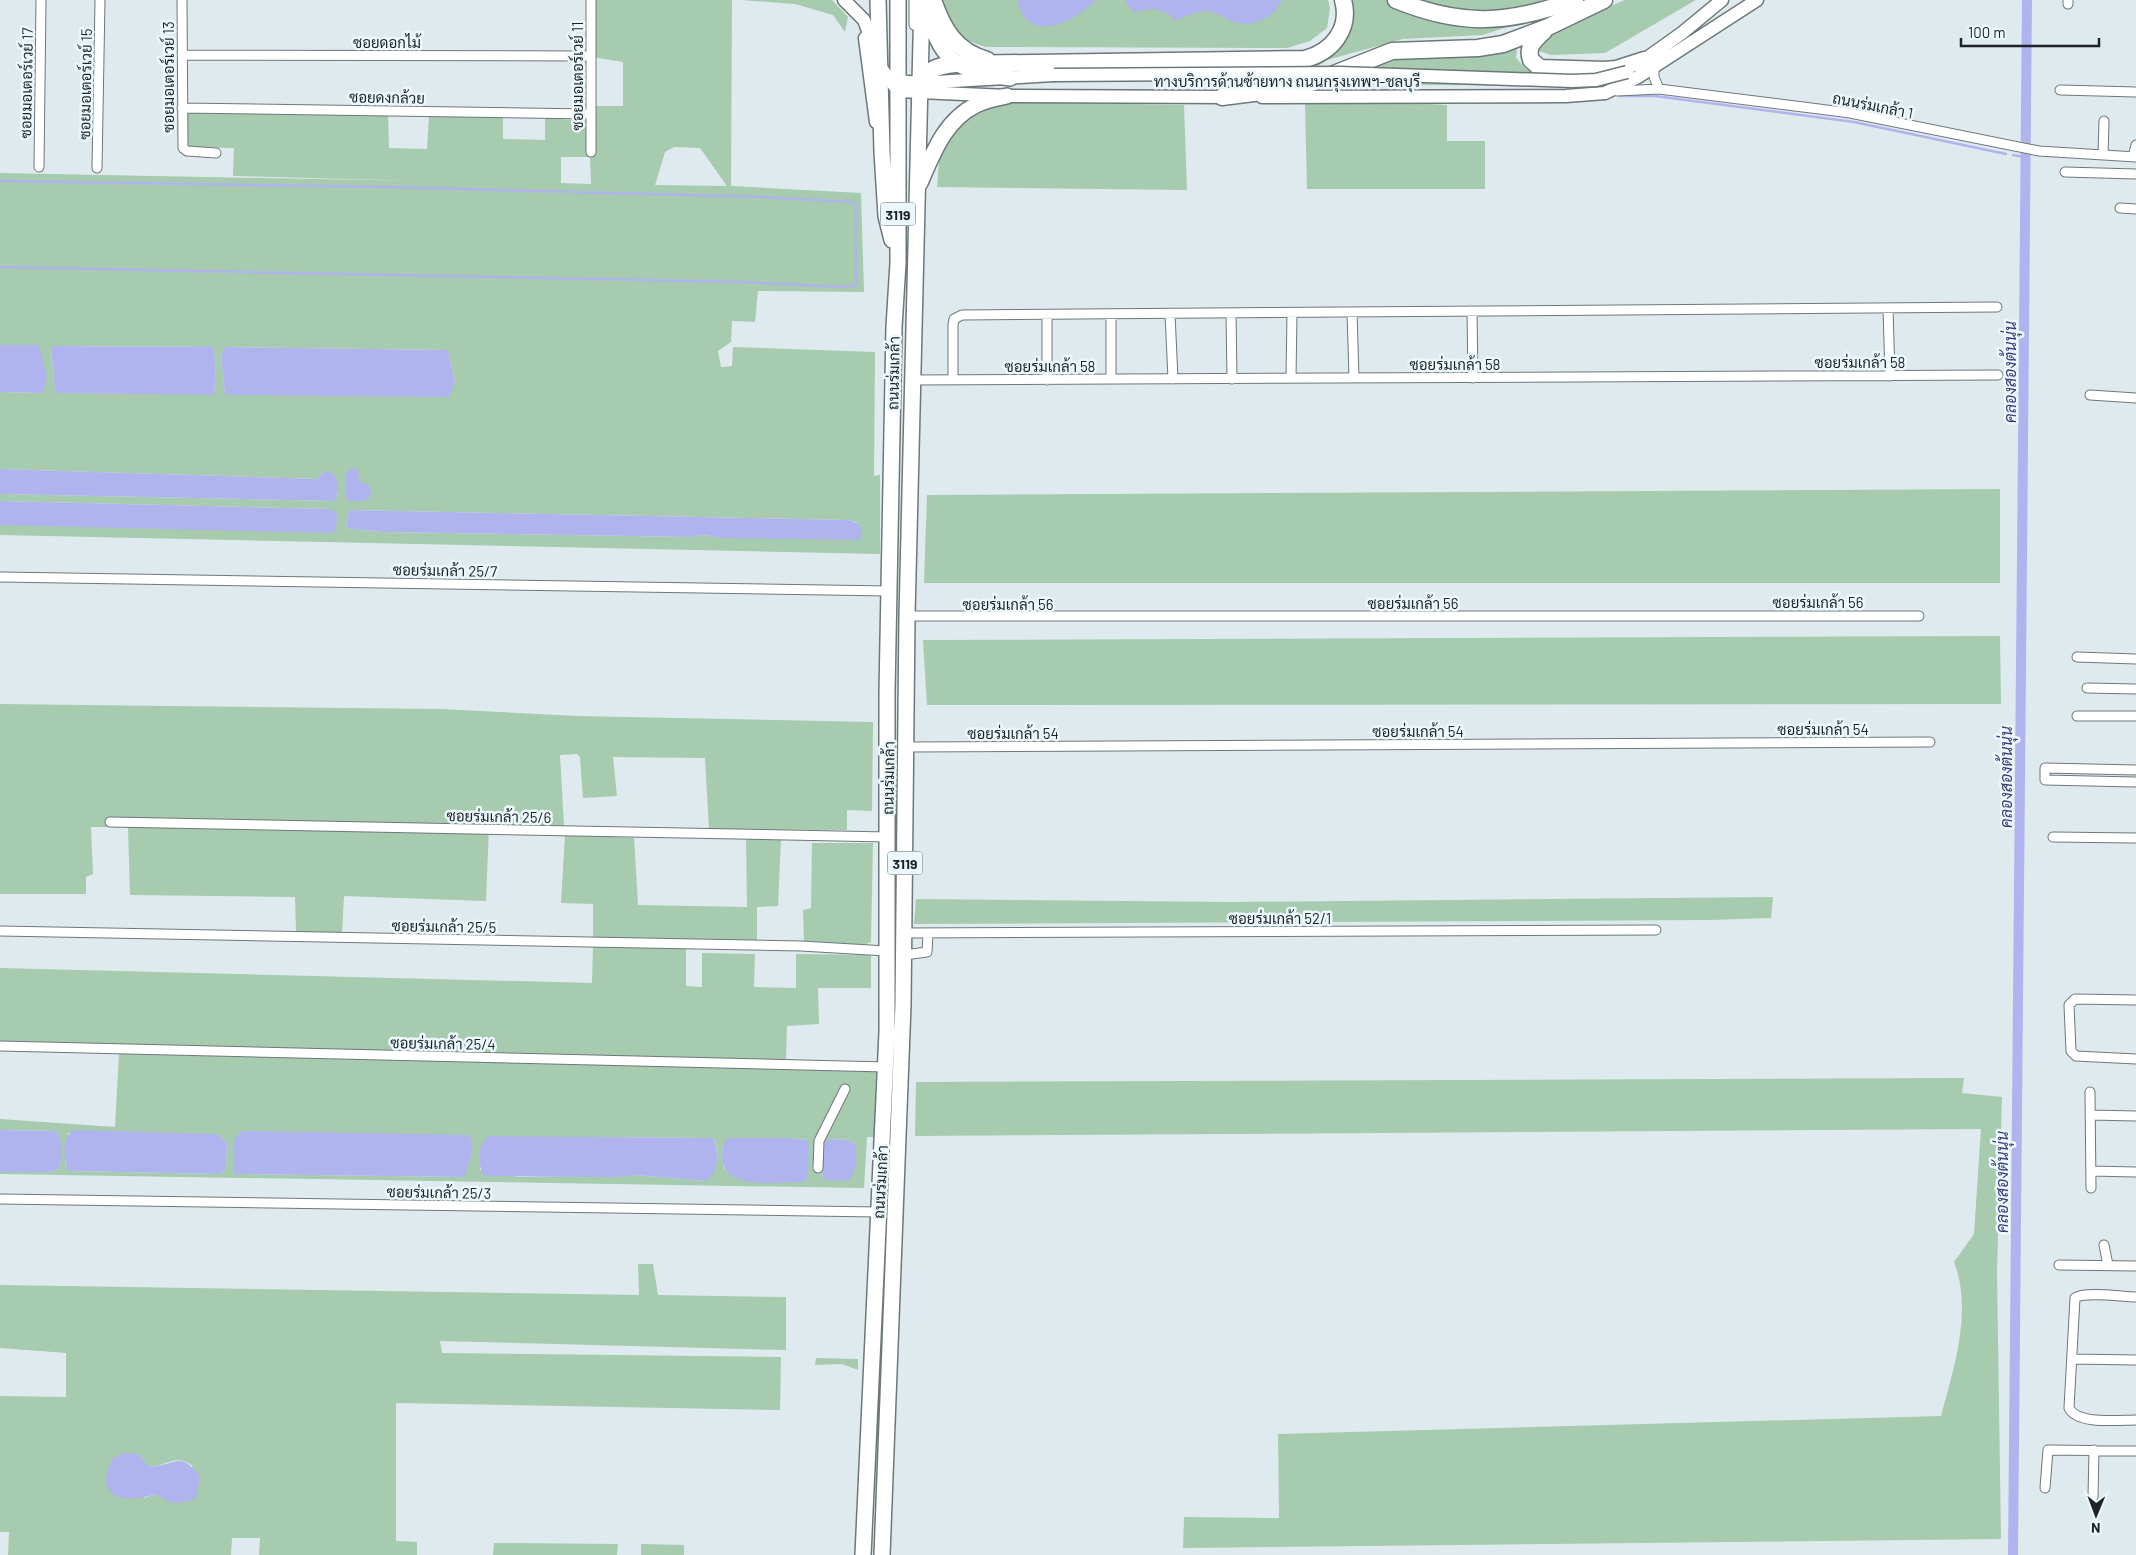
<svg xmlns="http://www.w3.org/2000/svg" width="2136" height="1555" font-family="Barlow,Sarabun,sans-serif">
  <style>
    .green { fill: #a6cbae; fill-rule: evenodd }
    .water { fill: #b0b4ee }
    .lines { fill: none; stroke-linecap: round; stroke-linejoin: round }
    .stream { stroke: #b0b4ee; stroke-width: 2.5 }
    .canal { stroke: #b0b4ee; stroke-width: 10 }
    .minor-casing { stroke: #6d787b; stroke-width: 11 }
    .secondary-casing { stroke: #6d787b; stroke-width: 15 }
    .primary-casing { stroke: #6d787b; stroke-width: 18 }
    .motorway-casing { stroke: #6d787b; stroke-width: 19 }
    .minor { stroke: #fff; stroke-width: 9 }
    .secondary { stroke: #fff; stroke-width: 12 }
    .primary { stroke: #fff; stroke-width: 15 }
    .motorway { stroke: #fff; stroke-width: 16 }
    .secondary-bridge-casing { stroke: #6d787b; stroke-width: 15; stroke-linecap: butt }
    .secondary-bridge { stroke: #fff; stroke-width: 12 }
    .labels { text-anchor: middle; dominant-baseline: central; stroke-width: 5; stroke-linejoin: round; paint-order: stroke }
    .shield { fill: #ebf8fb; stroke: #5c6365; stroke-width: 1 }
    .shield-label { font-size: 14px; font-weight: bold; fill: #1f2325 }
    .street-label { font-size: 15px; fill: #1f2325; stroke: #ebf8fb }
    .water-label { font-size: 16px; font-style: italic; fill: #3c3a7e; stroke: #ebf8fb }
  </style>
  <rect width="100%" height="100%" fill="#deeaee"/>
  <!-- green -->
  <path class="green" d="M591 0H732L731 186 861 193 864 292 758 291 755 322 732 321 731 342 718 351 721 367 732 366 733 347 875 352 874 476 880 475V554L0 535V525L330 509 0 501V494L334 501 338 493 324 471 317 479 0 469V392L43 393 39 346 0 345V173L420 181 233 176 234 148 187 147 186 112 388 115 389 148 427 149 429 116 503 117V139L545 140V118L589 121 590 106H623V62L586 56ZM674 147 700 148 727 186 655 185 665 152ZM561 157H590L591 184 561 183ZM51 346 213 347 216 362 214 394 55 393ZM224 347 448 350 455 383 225 395 221 358ZM349 510 849 520 858 523 720 538 704 535 690 537 382 532 346 528Z
    M740 0H832L848 17 845 32 833 15 795 4Z
    M938 0H1328L1330 8 1327 28 1310 41 1287 48 986 47C954 37 949 30 938 0Z
    M1348 0H1542L1540 16 1483 35 1403 39 1327 60 1314 69 1279 78 1017 83 1089 66 1323 61Z
    M1625 0H1696L1605 53 1551 55 1539 51 1536 44 1549 32Z
    M1517 48 1516 58 1526 69 1546 74 1566 86 1326 84 1397 55 1475 53Z
    M1370 101 1447 105V141H1485V189H1307L1305 103Z
    M999 102 1184 105 1187 190 937 187 940 150 962 120 981 109Z
    M2000 489V583H924L927 495Z
    M2000 636 2001 704 927 705 923 640Z
    M0 704 441 709 576 716 873 722 872 811 847 810V830L709 829 705 758 613 757 617 796 583 798 580 757 577 754 560 755 564 826 489 825 486 901 344 896 342 933 296 932 295 897 130 895 128 827H91L93 874 86 877V894H0Z
    M565 835 634 838 638 905 747 907 746 839H781L778 906 757 907V942L593 939V904L561 903Z
    M812 843H873L871 942 864 945 804 941 803 910 811 908Z
    M1773 897 1771 918 1710 920 914 924 916 899 1230 902Z
    M593 947 686 948V986L702 987V953L755 954 754 987 796 988V954L871 955V988H818L819 1024 787 1026 786 1060 0 1041V968L592 983Z
    M119 1054 876 1070 875 1137H867L864 1188 0 1174V1172H51L59 1169C62 1156 62 1144 56 1131L0 1130V1119L115 1127ZM68 1133 217 1134 227 1143 226 1168 221 1174 68 1171 65 1162ZM593 1137 713 1138C722 1155 716 1167 706 1181L635 1175 519 1177 480 1170 482 1145ZM730 1138H790L806 1140 724 1169 722 1150ZM828 1139 849 1140 855 1145 825 1180C817 1168 823 1151 828 1139ZM234 1140 465 1177 235 1174Z
    M1964 1078 1962 1093 2002 1097 1997 1271 2001 1539 1183 1548 1184 1517 1279 1518 1278 1434 1941 1416C1954 1367 1973 1311 1954 1262L1974 1234 1981 1129 915 1136 916 1082Z
    M638 1264H653L658 1295 786 1297V1350L440 1341 442 1353 781 1357 780 1410 396 1403V1541L417 1542V1555H259L260 1538H232L231 1555H8L9 1532H0V1396L66 1397V1353L0 1348V1285L639 1295ZM137 1454 149 1467C168 1466 174 1453 193 1466L156 1494 144 1498Z
    M816 1358 858 1359V1370L842 1364 815 1365Z
    M494 1543 618 1544 617 1555H493Z
    M641 1544 684 1545V1555H641Z"/>
  <!-- water -->
  <path class="water" d="M1017 0H1096C1073 22 1028 47 1017 0Z
    M1124 0H1282C1274 18 1254 28 1234 22 1224 18 1216 11 1205 11 1197 12 1183 16 1176 21 1165 9 1149 6 1134 13Z
    M0 345H39L47 378 43 393 0 392Z
    M51 346 213 347 216 362 214 395 55 393Z
    M224 347 448 350 455 383 449 397 225 395 221 358Z
    M352 468 358 469 359 479 362 483 368 484 371 489 370 498 362 501H347L345 494 346 473Z
    M0 469 317 479 324 471 333 473C339 483 339 491 335 501L0 494Z
    M0 501 330 509 337 514 336 530 331 533 0 525Z
    M349 510 849 520C860 523 866 530 859 540L720 538 704 535 690 537 382 532 346 528Z
    M0 1130 56 1131C64 1141 62 1158 59 1169L51 1172H0Z
    M73 1130 217 1134 227 1143 226 1168 221 1174 68 1171C64 1160 61 1138 73 1130Z
    M248 1131 468 1135 471 1138 472 1150 465 1177 234 1174V1140L240 1132Z
    M489 1136 713 1138C720 1152 719 1172 706 1181L635 1175 614 1177 484 1176C477 1165 477 1143 489 1136Z
    M730 1138H790L806 1140 809 1145 808 1177 803 1182C770 1182 711 1194 724 1142Z
    M828 1139 849 1140 855 1145C857 1156 857 1173 848 1181L825 1180C818 1170 822 1152 824 1141Z
    M124 1453 138 1454 149 1467C175 1466 180 1449 200 1477L196 1498C177 1504 174 1506 156 1494 140 1499 110 1505 106 1482 105 1475 110 1465 112 1459Z"/>
  <g class="lines">
    <!-- stream -->
    <path class="stream" d="M1620 96H1655L1854 122 2006 154
      M2013 155 2024 157
      M0 181 389 187 762 197 853 202 856 205V285L845 287 742 282 0 267"/>
    <!-- canal -->
    <path class="canal" d="M2013 1555 2027 0"/>
    <defs>
      <path id="minor" d="M182 0 183 148 187 151 216 153
        M591 0V152
        M914 0V25
        M2068 4V0
        M182 55 591 56
        M1654 67V77L1659 89
        M2060 90 2136 92
        M1617 91 1659 89 1811 108 1850 113 2039 151 2136 157
        M182 108 591 114
        M2103 155 2104 121
        M2133 157 2136 145
        M39 167 41 0
        M97 168 100 0
        M2065 172 2136 174
        M2120 208 2136 209
        M1888 308 1890 376
        M1472 311 1473 378
        M1352 312 1354 378
        M1231 313 1232 379
        M1111 314V379
        M1170 314 1173 379
        M1291 378 1292 313
        M912 380 1998 375
        M953 380V325L954 319 962 315 1997 307
        M1047 380V315
        M2090 395 2136 398
        M0 577 889 591
        M907 616H1919
        M2077 657 2136 659
        M2087 688 2136 689
        M2077 716H2136
        M907 747 1930 742
        M2136 770 2045 768V780L2136 782
        M110 822 888 837
        M2053 837 2136 838
        M0 931 801 946 887 951
        M904 933 1656 930
        M904 955 927 952 928 933
        M2136 1000 2075 999 2069 1005 2071 1051 2076 1056 2136 1059
        M0 1046 886 1067
        M2090 1092 2091 1188
        M2091 1115 2136 1116
        M818 1168 819 1141 845 1089
        M2091 1171 2136 1172
        M0 1199 878 1212
        M2104 1245 2108 1265
        M2059 1265 2136 1266
        M2136 1297C2123 1297 2085 1291 2075 1298L2069 1408C2077 1425 2118 1420 2136 1420
        M2072 1359 2136 1360
        M2045 1488 2048 1450 2136 1451
        M2093 1497 2094 1450"/>
      <path id="secondary" d="M844 0 864 20 882 69 898 91 1007 96 1230 97
        M865 38 876 122
        M1637 65 1682 33 1722 0
        M898 81 919 83 1054 75
        M1262 97 1566 96 1605 93 1638 77 1757 0"/>
      <path id="primary" d="M878 0 882 152 886 216 892 240
        M926 6C941 61 953 70 1010 78
        M920 183C933 153 945 120 976 105 985 100 997 98 1007 96
        M863 1555 887 1032V692L894 327 898 263V0
        M882 1555 903 1005 907 616 922 0"/>
      <path id="motorway" d="M933 0C943 29 955 51 987 60
        M1396 0C1462 27 1508 24 1575 0
        M1544 31C1535 40 1526 46 1531 60L1540 68 1605 70 1616 69 1644 60
        M919 83C929 68 938 66 955 64L1305 59C1332 52 1351 29 1343 0
        M1222 97 1269 91 1311 83 1392 51 1478 48 1503 44 1548 27 1604 0"/>
    </defs>
    <!-- minor casing -->
    <use href="#minor" class="minor-casing"/>
    <!-- secondary casing -->
    <use href="#secondary" class="secondary-casing"/>
    <!-- primary casing -->
    <use href="#primary" class="primary-casing"/>
    <!-- motorway casing -->
    <use href="#motorway" class="motorway-casing"/>
    <!-- minor -->
    <use href="#minor" class="minor"/>
    <!-- secondary -->
    <use href="#secondary" class="secondary"/>
    <!-- primary -->
    <use href="#primary" class="primary"/>
    <!-- motorway -->
    <use href="#motorway" class="motorway"/>
    <defs>
      <path id="secondary-bridge" d="M1054 75 1340 73 1572 81 1596 80 1627 72"/>
    </defs>
    <!-- secondary-bridge casing -->
    <use href="#secondary-bridge" class="secondary-bridge-casing"/>
    <!-- secondary-bridge -->
    <use href="#secondary-bridge" class="secondary-bridge"/>
  </g>
  <g class="labels">
    <!-- shield labels -->
    <g class="shield">
      <rect x="880.5" y="202.5" width="35" height="23" rx="4"/>
      <rect x="887.5" y="851.5" width="35" height="23" rx="4"/>
    </g>
    <g class="shield-label">
      <text x="898" y="214">3119</text>
      <text x="905" y="863">3119</text>
    </g>
    <!-- street labels -->
    <g class="street-label">
      <text x="387" y="42">ซอยดอกไม้</text>
      <text transform="translate(577 76) rotate(-90)">ซอยมอเตอร์เวย์ 11</text>
      <text transform="translate(168 77) rotate(-90)">ซอยมอเตอร์เวย์ 13</text>
      <text x="1287" y="81">ทางบริการด้านซ้ายทาง ถนนกรุงเทพฯ-ชลบุรี</text>
      <text transform="translate(26 83) rotate(-89)">ซอยมอเตอร์เวย์ 17</text>
      <text transform="translate(85 84) rotate(-89)">ซอยมอเตอร์เวย์ 15</text>
      <text transform="translate(387 97) rotate(1)">ซอยดงกล้วย</text>
      <text transform="translate(1873 105) rotate(11)">ถนนร่มเกล้า 1</text>
      <text x="1860" y="362">ซอยร่มเกล้า 58</text>
      <text x="1455" y="364">ซอยร่มเกล้า 58</text>
      <text x="1050" y="366">ซอยร่มเกล้า 58</text>
      <text transform="translate(893 373) rotate(-89)">ถนนร่มเกล้า</text>
      <text transform="translate(445 570) rotate(1)">ซอยร่มเกล้า 25/7</text>
      <text x="1818" y="602">ซอยร่มเกล้า 56</text>
      <text x="1413" y="603">ซอยร่มเกล้า 56</text>
      <text x="1008" y="604">ซอยร่มเกล้า 56</text>
      <text x="1823" y="729">ซอยร่มเกล้า 54</text>
      <text x="1418" y="731">ซอยร่มเกล้า 54</text>
      <text x="1013" y="733">ซอยร่มเกล้า 54</text>
      <text transform="translate(888 778) rotate(-89)">ถนนร่มเกล้า</text>
      <text transform="translate(499 816) rotate(1)">ซอยร่มเกล้า 25/6</text>
      <text x="1280" y="918">ซอยร่มเกล้า 52/1</text>
      <text transform="translate(444 926) rotate(1)">ซอยร่มเกล้า 25/5</text>
      <text transform="translate(443 1043) rotate(1)">ซอยร่มเกล้า 25/4</text>
      <text transform="translate(880 1182) rotate(-87)">ถนนร่มเกล้า</text>
      <text transform="translate(439 1192) rotate(1)">ซอยร่มเกล้า 25/3</text>
    </g>
    <!-- water labels -->
    <g class="water-label">
      <text transform="translate(2009 372) rotate(-90)">คลองสองต้นนุ่น</text>
      <text transform="translate(2005 777) rotate(-90)">คลองสองต้นนุ่น</text>
      <text transform="translate(2001 1182) rotate(-90)">คลองสองต้นนุ่น</text>
    </g>
  </g>
  <!-- north arrow -->
  <g transform="translate(2096 1515) rotate(181)" stroke="#ebf8fb" stroke-width="4" paint-order="stroke">
  <path d="M0-4L9 19L0 12L-9 19Z" fill="#1f2325"/>
  <text y="-8" font-size="14" font-weight="bold" text-anchor="middle" fill="#1f2325">N</text>
  </g>
  <!-- scale -->
  <path d="M1961 38v8h138v-8" fill="none" stroke="#1f2325" stroke-width="2.5"/>
  <text x="1968" y="38" font-size="15" fill="#1f2325" stroke="#ebf8fb" stroke-width="4" paint-order="stroke">100 m</text>
</svg>
